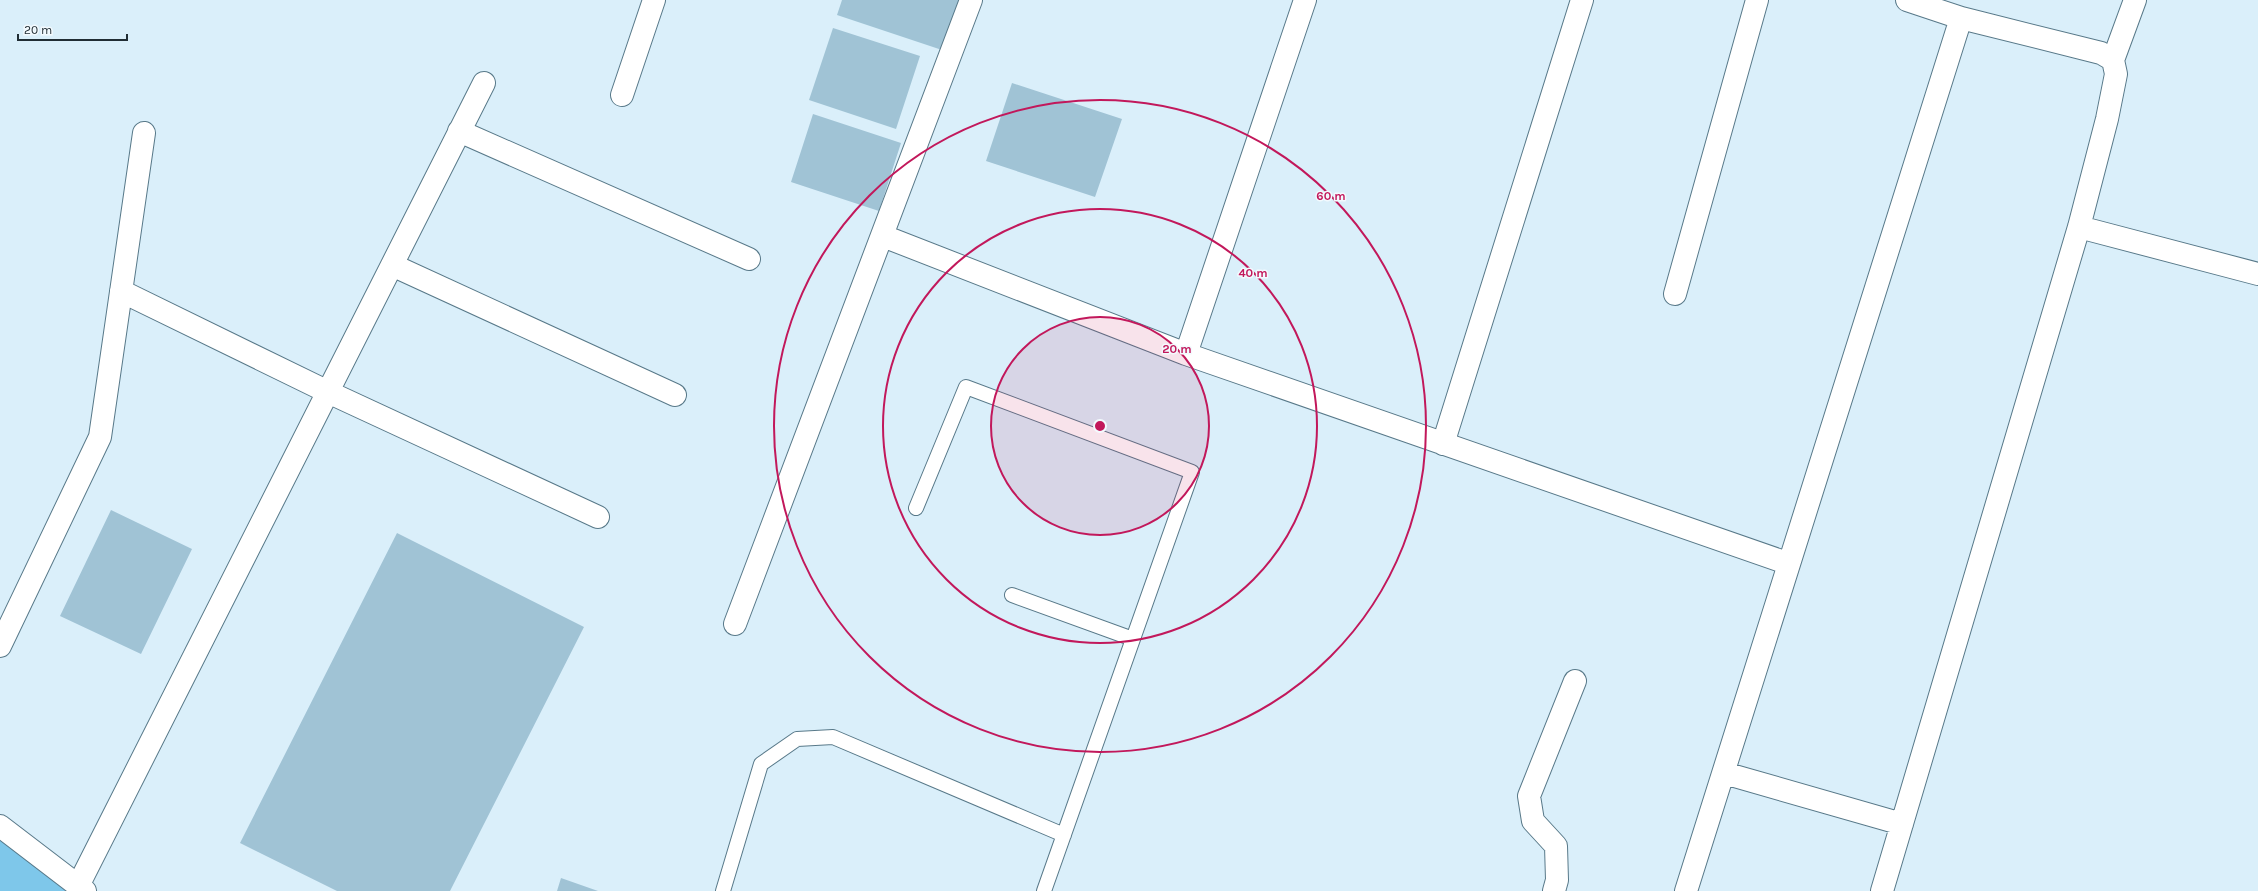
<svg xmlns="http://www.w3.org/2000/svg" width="2258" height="891" font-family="Karla,sans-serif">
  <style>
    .green { fill: #7ec7ea }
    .building { fill: #a0c3d5 }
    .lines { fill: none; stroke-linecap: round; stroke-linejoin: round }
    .service-casing { stroke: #587989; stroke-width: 16 }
    .minor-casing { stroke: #587989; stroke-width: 24 }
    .tertiary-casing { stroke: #587989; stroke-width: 24 }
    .service { stroke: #fff; stroke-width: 14 }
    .minor { stroke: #fff; stroke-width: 22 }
    .tertiary { stroke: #fff; stroke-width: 22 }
    .ring { fill: none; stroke: #c2185b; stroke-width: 2 }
    .centre { fill: #c2185b; stroke: #f3fafe; stroke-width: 2 }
    .ring-label { font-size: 12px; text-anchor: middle; font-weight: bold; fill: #c2185b; stroke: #f3fafe; stroke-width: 3; stroke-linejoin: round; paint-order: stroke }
  </style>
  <rect width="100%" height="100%" fill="#daeffa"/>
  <!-- green -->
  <path class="green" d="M0 835 72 891H0Z"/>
  <!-- building -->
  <path class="building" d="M842 0H959L942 50 837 15Z
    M833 28 920 56 896 129 809 100Z
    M1012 83 1122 119 1095 197 986 161Z
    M813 114 901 143 879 211 791 182Z
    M111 510 192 549 141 654 60 616Z
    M397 533 584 627 450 891H337L240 843Z
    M561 878 598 891H557Z"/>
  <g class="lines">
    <defs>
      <path id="service" d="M916 508 966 387 1192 472 1044 891
        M1012 595 1133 639
        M723 891 761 764 797 739 833 737 1064 835"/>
      <path id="minor" d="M2113 60 2135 0
        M622 95 654 0
        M459 131 749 259
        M2079 227 2258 274
        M883 236 1186 354 1787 563
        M392 265 675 395
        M121 291 328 392 598 517
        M1675 294 1757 0
        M1186 354 1305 0
        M1443 444 1582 0
        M735 624 971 0
        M0 646 100 437 144 133
        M1724 773 1902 824
        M78 886 484 83
        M1554 891 1557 880 1556 846 1533 821 1529 796 1575 681
        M1686 891 1961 18
        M1882 891 2079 227 2107 119 2116 74 2113 60 2101 53 1961 18 1907 0"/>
      <path id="tertiary" d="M0 826 85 891"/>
    </defs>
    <!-- service casing -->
    <use href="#service" class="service-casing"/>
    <!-- minor casing -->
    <use href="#minor" class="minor-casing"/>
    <!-- tertiary casing -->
    <use href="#tertiary" class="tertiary-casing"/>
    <!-- service -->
    <use href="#service" class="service"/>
    <!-- minor -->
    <use href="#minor" class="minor"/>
    <!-- tertiary -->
    <use href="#tertiary" class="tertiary"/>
  </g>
  <!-- distance rings -->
  <circle cx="1100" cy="426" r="109" fill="#c2185b" fill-opacity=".12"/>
  <g class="ring">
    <circle cx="1100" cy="426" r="109"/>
    <circle cx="1100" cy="426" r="217"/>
    <circle cx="1100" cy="426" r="326"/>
  </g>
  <circle cx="1100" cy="426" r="6" class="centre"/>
  <g class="ring-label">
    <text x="1331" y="200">60 m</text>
    <text x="1253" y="277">40 m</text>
    <text x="1177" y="353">20 m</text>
  </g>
  <!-- scale -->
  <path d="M18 34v6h109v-6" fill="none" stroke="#202d34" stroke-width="2"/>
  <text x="24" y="34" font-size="12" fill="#202d34" stroke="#f3fafe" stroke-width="3" paint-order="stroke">20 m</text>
</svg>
